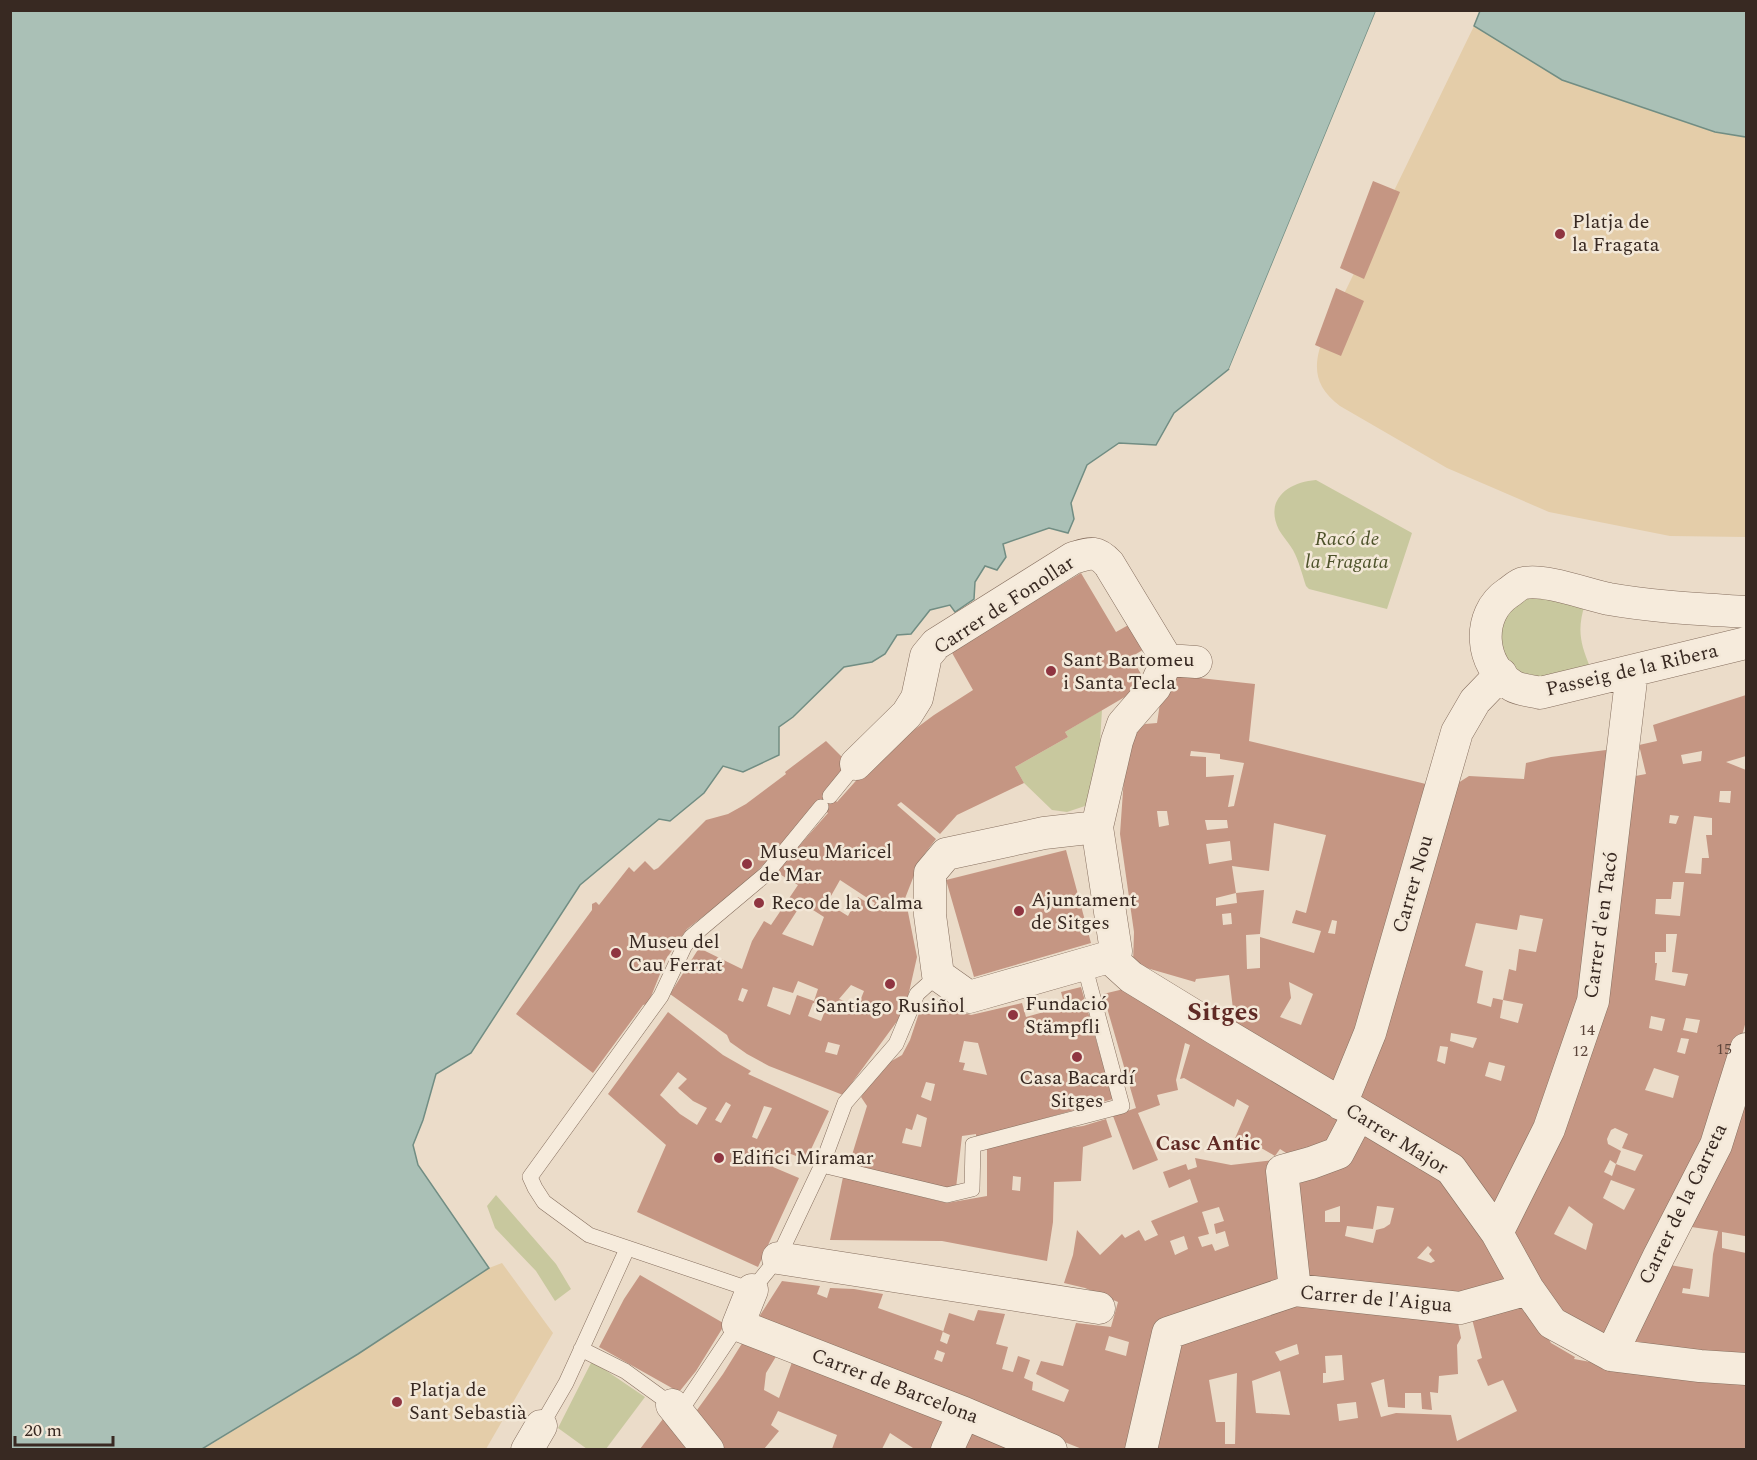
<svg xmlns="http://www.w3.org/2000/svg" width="1757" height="1460" font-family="Spectral,serif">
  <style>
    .green { fill: #c8c89e }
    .sand { fill: #e4cda9 }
    .water { fill: #aac0b6; stroke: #718d83; stroke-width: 1.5 }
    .pier { fill: #ebdcc9 }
    .building { fill: #c59683; fill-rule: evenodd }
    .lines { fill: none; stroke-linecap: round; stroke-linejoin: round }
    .lane-casing { stroke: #866f5f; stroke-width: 16 }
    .street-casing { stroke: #866f5f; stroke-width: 33 }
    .lane { stroke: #f6ebdc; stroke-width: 15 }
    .street { stroke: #f6ebdc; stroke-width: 32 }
    .poi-dot { fill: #8f3541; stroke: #f3e8d8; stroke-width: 2 }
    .labels { text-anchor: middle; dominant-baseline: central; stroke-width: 5; stroke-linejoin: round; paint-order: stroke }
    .number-label { font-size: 16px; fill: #5b443a }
    .poi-label { font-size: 20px; fill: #382922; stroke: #f3e8d8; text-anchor: start }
    .park-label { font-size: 20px; font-style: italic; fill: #4d522a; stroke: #f3e8d8 }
    .street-label { font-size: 20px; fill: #382922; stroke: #f3e8d8 }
    .neighbourhood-label { font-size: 21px; font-weight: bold; fill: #602a25; stroke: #f3e8d8 }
    .district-label { font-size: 26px; font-weight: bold; fill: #602a25; stroke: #f3e8d8 }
  </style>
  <rect width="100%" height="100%" fill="#ebdcc9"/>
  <!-- green -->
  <path class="green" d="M1316 480 1412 533 1387 609 1309 589 1306 586C1302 574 1299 561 1293 550 1289 543 1283 537 1279 530 1264 500 1288 482 1316 480Z
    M1536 594 1585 604C1577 629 1580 643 1590 667 1573 671 1552 679 1534 677 1505 673 1494 638 1507 615 1509 611 1511 605 1515 603 1521 599 1530 597 1536 594Z
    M1102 710 1097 791 1088 805 1067 812 1052 810 1024 783 1015 767 1068 737 1065 732Z
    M496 1195 556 1264 571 1289 555 1301 536 1271 495 1228 487 1206Z
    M592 1361 645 1397 606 1449H587L558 1428Z"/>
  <!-- sand -->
  <path class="sand" d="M1474 26 1562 80 1715 132 1746 137V537L1670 536 1549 512 1447 468 1340 406C1311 384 1313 362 1326 331Z
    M502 1263 553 1333 486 1449 202 1450 358 1354 489 1268Z"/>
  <!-- water -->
  <path class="water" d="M10 11H1376L1229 369 1174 413 1156 445 1119 443 1087 465 1071 503 1074 519 1068 533 1049 528 1003 544 1006 557 997 570 985 566 975 582 974 599 955 612 950 605 930 610 911 634 897 635 885 654 872 662 844 667 793 717 779 727V755L743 772 723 766 704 793 670 821 659 819 580 885 471 1053 436 1074 423 1120 413 1145 418 1165 489 1268 358 1354 202 1449H11Z
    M1480 11H1746V137L1715 132 1562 80 1474 26Z"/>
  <!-- pier -->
  <path class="pier" d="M1379 10 1232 371 1229 369 1376 11Z"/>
  <!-- building -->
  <path class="building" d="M1373 181 1400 192 1364 279 1340 268Z
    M1336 288 1364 301 1341 356 1315 345Z
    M1081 573 1116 632 1132 623 1146 648 1131 657 1147 684 1065 732 1068 737 1015 767 1024 783 957 815 940 834 901 802 897 805 936 839 920 860 904 901 909 907 908 912 917 957 907 1001 898 1020 843 1095 769 1066 747 1054 730 1042 727 1035 670 994 699 948 742 969 752 941 764 921 771 925 798 885 776 872 828 813 816 802 765 863 746 883 687 929 666 959 648 1004 643 1005 593 1073 516 1014 592 910V904L596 902 599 905 629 867 634 872 645 861 654 870 658 868 706 820 728 814 746 804 786 774 785 772 826 741 849 764 825 791 837 802 862 774 907 735 934 715 973 690 951 651ZM840 880 875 903 873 906 858 897 848 916 827 903ZM802 903 824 917 813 946 782 934ZM798 981 818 989 814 1001 797 995 790 1015 767 1006 773 987 793 993ZM851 985 864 991 858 1006 839 999ZM742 988 748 990 743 1002 738 1000ZM813 1003 827 1006 821 1021 808 1016ZM828 1042 840 1045 837 1055 825 1052Z
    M1172 675 1255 684 1249 741 1430 785 1337 1091 1235 1026 1229 975 1196 979 1195 982 1133 964 1134 932 1120 834 1124 777 1133 735 1145 724 1157 723 1162 690ZM1191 751 1220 754V759L1244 763 1234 806 1228 807 1234 775 1206 777V757L1190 756ZM1157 811H1167L1169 825 1159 827ZM1205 820H1227L1228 828 1207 830ZM1274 823 1326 835 1306 913 1296 910 1292 923 1321 931 1314 953 1260 937V968L1247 969 1246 935 1260 934 1264 890 1236 893 1237 903 1216 906V898L1236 893 1232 866 1269 871ZM1230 841 1232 860 1209 864 1206 844ZM1231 913 1232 924 1223 925 1222 914ZM1332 920 1337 921 1335 934 1328 933ZM1289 982 1313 994 1301 1025 1280 1017 1291 998Z
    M1746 695V756L1726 762 1746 770V1021L1725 1098 1609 1338 1554 1308 1508 1233 1534 1182 1630 777 1646 774 1639 745 1657 741 1653 725ZM1702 751 1701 761 1683 764 1681 755ZM1720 791H1731L1730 803 1719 802ZM1670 815 1679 816 1676 824 1669 823ZM1694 816 1712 818V835H1706L1709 858H1702L1701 874 1685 873ZM1673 882H1684L1680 916 1655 914 1656 899H1671ZM1666 934H1677L1672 972 1688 974 1685 986 1655 980 1657 963H1655V952H1666ZM1651 1016 1665 1019 1662 1031 1649 1028ZM1686 1018 1700 1020 1697 1033 1683 1030ZM1681 1038 1689 1039 1685 1054 1677 1052ZM1654 1068 1679 1076 1673 1098 1645 1090ZM1615 1128 1628 1134 1622 1148 1643 1155 1635 1171 1616 1164 1621 1151 1608 1144 1607 1139 1611 1130ZM1610 1160 1616 1164 1612 1176 1604 1172ZM1611 1180 1635 1189 1624 1210 1603 1198ZM1569 1206 1593 1224 1586 1250 1554 1234Z
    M1614 749 1583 999 1540 1130 1493 1213 1464 1160 1354 1098 1447 790 1469 776 1524 779 1526 763 1551 757ZM1520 915 1543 919 1536 952 1519 949 1516 971 1509 969 1503 1000 1523 1004 1518 1023 1500 1018 1503 1000 1493 998 1491 1007 1477 1003 1483 971 1465 966 1476 923 1517 930ZM1451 1033 1477 1038 1473 1048 1450 1041ZM1440 1046 1448 1047 1445 1064 1437 1061ZM1489 1062 1505 1066 1501 1081 1485 1076Z
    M1066 850 1091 943 974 977 946 880Z
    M1081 987 1113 1099 976 1138V1134L962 1136 956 1188 913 1184 848 1168 867 1106 861 1097 881 1067 902 1055 910 1040 923 1001 971 1015 1022 1003 1026 1017 1065 1006 1061 992ZM964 1041 978 1043 987 1075 963 1070 965 1063 959 1062ZM926 1082 935 1084 931 1101 921 1097ZM917 1114 927 1118 921 1147 902 1143 906 1128 912 1130Z
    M1128 988 1351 1115 1334 1144 1294 1158 1280 1149 1275 1156 1256 1145 1251 1152 1233 1143 1249 1106 1237 1099 1234 1107 1184 1078 1180 1079 1190 1045 1185 1043 1176 1080 1178 1090 1157 1095 1160 1105 1138 1113 1158 1160 1133 1170 1113 1116 1136 1108 1103 994Z
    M668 1012 723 1055 751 1071 748 1074 829 1111 806 1160 781 1150 773 1167 799 1178 758 1267 637 1212 666 1145 608 1094ZM678 1072 687 1079 678 1088 693 1101 707 1108 697 1125 680 1114 660 1095ZM726 1102 731 1105 721 1123 715 1120ZM764 1106 772 1108 757 1139 752 1137Z
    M1746 1088V1234L1745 1236 1722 1232V1248L1746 1253V1360L1624 1351 1664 1264 1693 1269 1690 1289 1683 1288 1682 1293 1709 1297 1713 1254 1718 1231 1685 1226Z
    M1106 1119 1112 1137 1083 1147 1081 1181 1054 1182 1053 1222 1047 1261 942 1241 830 1240 843 1177 947 1203 987 1196V1146L1048 1131 1083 1126ZM1013 1176 1021 1177 1020 1191 1012 1190Z
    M1365 1123 1462 1196 1515 1283 1480 1293 1341 1287 1300 1282 1291 1177ZM1340 1206V1222H1325V1211ZM1377 1206 1394 1208 1390 1224 1384 1228 1376 1230 1373 1243 1345 1236 1347 1226 1373 1229ZM1428 1246 1432 1250 1429 1254 1435 1261 1431 1263 1417 1258Z
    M1195 1158 1231 1165 1275 1160 1290 1282 1176 1315 1133 1449H1082L757 1320 782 1281 820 1286 817 1294 827 1298 830 1288 854 1289 883 1294 878 1308 943 1331 940 1341 947 1344 950 1335 943 1332 949 1313 974 1321 978 1310 1005 1314 996 1344 1008 1347 1002 1369 1013 1372 1018 1356 1030 1360 1024 1378 1033 1382 1032 1390 1064 1402 1069 1390 1036 1374 1041 1361 1063 1366 1076 1323 1111 1327 1118 1302 1085 1288 1064 1283 1073 1255 1077 1230 1100 1255 1122 1234 1125 1238 1139 1230 1145 1241 1158 1235 1151 1221 1198 1202 1190 1179 1169 1188 1163 1172 1186 1164 1188 1170 1197 1167ZM1219 1207 1224 1221 1214 1224 1216 1234 1225 1231 1229 1246 1215 1251 1212 1244 1202 1247 1198 1237 1209 1234 1202 1212ZM1184 1236 1188 1249 1175 1255 1170 1241ZM1109 1336 1129 1342 1126 1356 1105 1350ZM937 1350 945 1353 942 1362 934 1359Z
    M640 1275 725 1324 696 1371 679 1392 599 1347 624 1299Z
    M1524 1297 1551 1343 1575 1357 1574 1359 1624 1368 1746 1382V1449H1147L1170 1345 1303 1299 1457 1317 1461 1338 1457 1345 1458 1374 1439 1376 1438 1393 1430 1392 1432 1410 1422 1409 1421 1393H1405V1408L1388 1407 1384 1379 1371 1383 1381 1417 1396 1413 1451 1415 1457 1441 1517 1411 1503 1380 1488 1386 1477 1360 1482 1358 1471 1315ZM1297 1344 1299 1354 1280 1361 1275 1352ZM1342 1355 1344 1380 1323 1383V1373H1326L1325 1356ZM1280 1371 1290 1415 1256 1413 1252 1381ZM1237 1373 1235 1444H1225V1422H1216L1209 1380ZM1356 1402 1358 1418 1339 1421 1337 1404Z
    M746 1337 780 1350 766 1373 764 1390 779 1398 795 1354 957 1417 941 1449H912L913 1448 890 1433 882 1449H832L837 1435 778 1411 771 1425 779 1431 764 1449H717L692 1417 723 1374Z
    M669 1411 698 1449H640Z
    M968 1421 1033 1449H956Z"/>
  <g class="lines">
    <defs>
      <path id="lane" d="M830 796 856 764
        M821 807 766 874 691 937 684 947 661 996 530 1177 535 1188 544 1202 589 1235 752 1290 778 1258 822 1165 845 1103 896 1044 917 994 938 975
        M822 1165 947 1195 972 1189 973 1145 1122 1106 1084 964
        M581 1349 625 1371 672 1405
        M679 1413 738 1325
        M541 1426 566 1383 627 1249"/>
      <path id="street" d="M1746 612C1701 609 1654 607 1609 599 1585 594 1547 579 1524 583 1518 584 1513 590 1508 593 1476 614 1479 666 1513 686 1520 690 1532 691 1540 693L1746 643
        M856 764 907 714 917 698 926 656 936 644 1073 558C1090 553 1096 550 1109 564L1167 660 1196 662
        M1097 827 1044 833 946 854 930 873V915L938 975 969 997 1109 957 1116 951 1097 827 1117 741 1123 724 1155 687 1167 660
        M1109 957 1131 977 1216 1029 1451 1169 1497 1233 1528 1289 1552 1323 1611 1355 1700 1366 1746 1369
        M1341 1104 1370 1033 1457 732 1475 701 1501 674
        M1497 1233 1549 1129 1593 1001 1632 672
        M778 1258 1099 1308
        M752 1290 738 1325 964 1413 1051 1450
        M1295 1290 1282 1171 1311 1163 1338 1153 1358 1115
        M1611 1355 1659 1256 1716 1145 1746 1049
        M672 1405 708 1450
        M527 1450 541 1426
        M947 1450 964 1413
        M1141 1450 1168 1333 1295 1290 1460 1308 1528 1289"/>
    </defs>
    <!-- lane casing -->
    <use href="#lane" class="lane-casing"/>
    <!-- street casing -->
    <use href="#street" class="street-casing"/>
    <!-- lane -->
    <use href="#lane" class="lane"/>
    <!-- street -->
    <use href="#street" class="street"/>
  </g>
  <!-- markers -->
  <g class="poi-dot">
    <circle cx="1560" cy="234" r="6"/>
    <circle cx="1051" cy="671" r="6"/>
    <circle cx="747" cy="864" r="6"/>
    <circle cx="759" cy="903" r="6"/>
    <circle cx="1019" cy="911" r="6"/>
    <circle cx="616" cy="953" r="6"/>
    <circle cx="890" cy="984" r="6"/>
    <circle cx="1013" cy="1015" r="6"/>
    <circle cx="1077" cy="1057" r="6"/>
    <circle cx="719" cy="1158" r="6"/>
    <circle cx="397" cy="1402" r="6"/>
  </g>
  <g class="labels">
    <!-- number labels -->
    <g class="number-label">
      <text x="1587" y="1030">14</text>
      <text x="1724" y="1049">15</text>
      <text x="1580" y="1051">12</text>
    </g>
    <!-- poi labels -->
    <g class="poi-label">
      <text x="1572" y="222">Platja de<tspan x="1572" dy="23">la Fragata</tspan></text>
      <text x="1063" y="660">Sant Bartomeu<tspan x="1063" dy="23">i Santa Tecla</tspan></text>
      <text x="759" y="852">Museu Maricel<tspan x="759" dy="23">de Mar</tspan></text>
      <text x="1031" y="900">Ajuntament<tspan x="1031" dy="23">de Sitges</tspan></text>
      <text x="771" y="903">Reco de la Calma</text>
      <text x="628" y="942">Museu del<tspan x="628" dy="23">Cau Ferrat</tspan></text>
      <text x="1025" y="1004">Fundació<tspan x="1025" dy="23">Stämpfli</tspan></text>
      <text x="890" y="1006" text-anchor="middle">Santiago Rusiñol</text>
      <text x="1077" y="1078" text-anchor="middle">Casa Bacardí<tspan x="1077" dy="23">Sitges</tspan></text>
      <text x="731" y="1158">Edifici Miramar</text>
      <text x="409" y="1390">Platja de<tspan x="409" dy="23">Sant Sebastià</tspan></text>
    </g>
    <!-- park labels -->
    <g class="park-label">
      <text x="1347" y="539">Racó de<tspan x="1347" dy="23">la Fragata</tspan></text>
    </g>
    <!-- street labels -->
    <g class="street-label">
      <text transform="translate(1004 605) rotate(-33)">Carrer de Fonollar</text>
      <text transform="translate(1632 670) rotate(-13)">Passeig de la Ribera</text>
      <text transform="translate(1413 884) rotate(-74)">Carrer Nou</text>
      <text transform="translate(1601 925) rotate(-82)">Carrer d'en Tacó</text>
      <text transform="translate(1397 1139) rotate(32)">Carrer Major</text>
      <text transform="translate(1683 1204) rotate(-64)">Carrer de la Carreta</text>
      <text transform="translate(1376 1299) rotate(5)">Carrer de l'Aigua</text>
      <text transform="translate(895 1386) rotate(21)">Carrer de Barcelona</text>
    </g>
    <!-- neighbourhood labels -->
    <g class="neighbourhood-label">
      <text x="1208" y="1144">Casc Antic</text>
    </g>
    <!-- district labels -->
    <g class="district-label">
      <text x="1223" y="1012">Sitges</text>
    </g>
  </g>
  <!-- border -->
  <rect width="1757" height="1460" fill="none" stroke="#382922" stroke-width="24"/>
  <!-- scale -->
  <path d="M15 1436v9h98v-9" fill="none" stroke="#382922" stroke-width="3"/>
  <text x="24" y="1436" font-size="18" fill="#382922" stroke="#f3e8d8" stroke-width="4.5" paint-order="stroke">20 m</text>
</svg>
